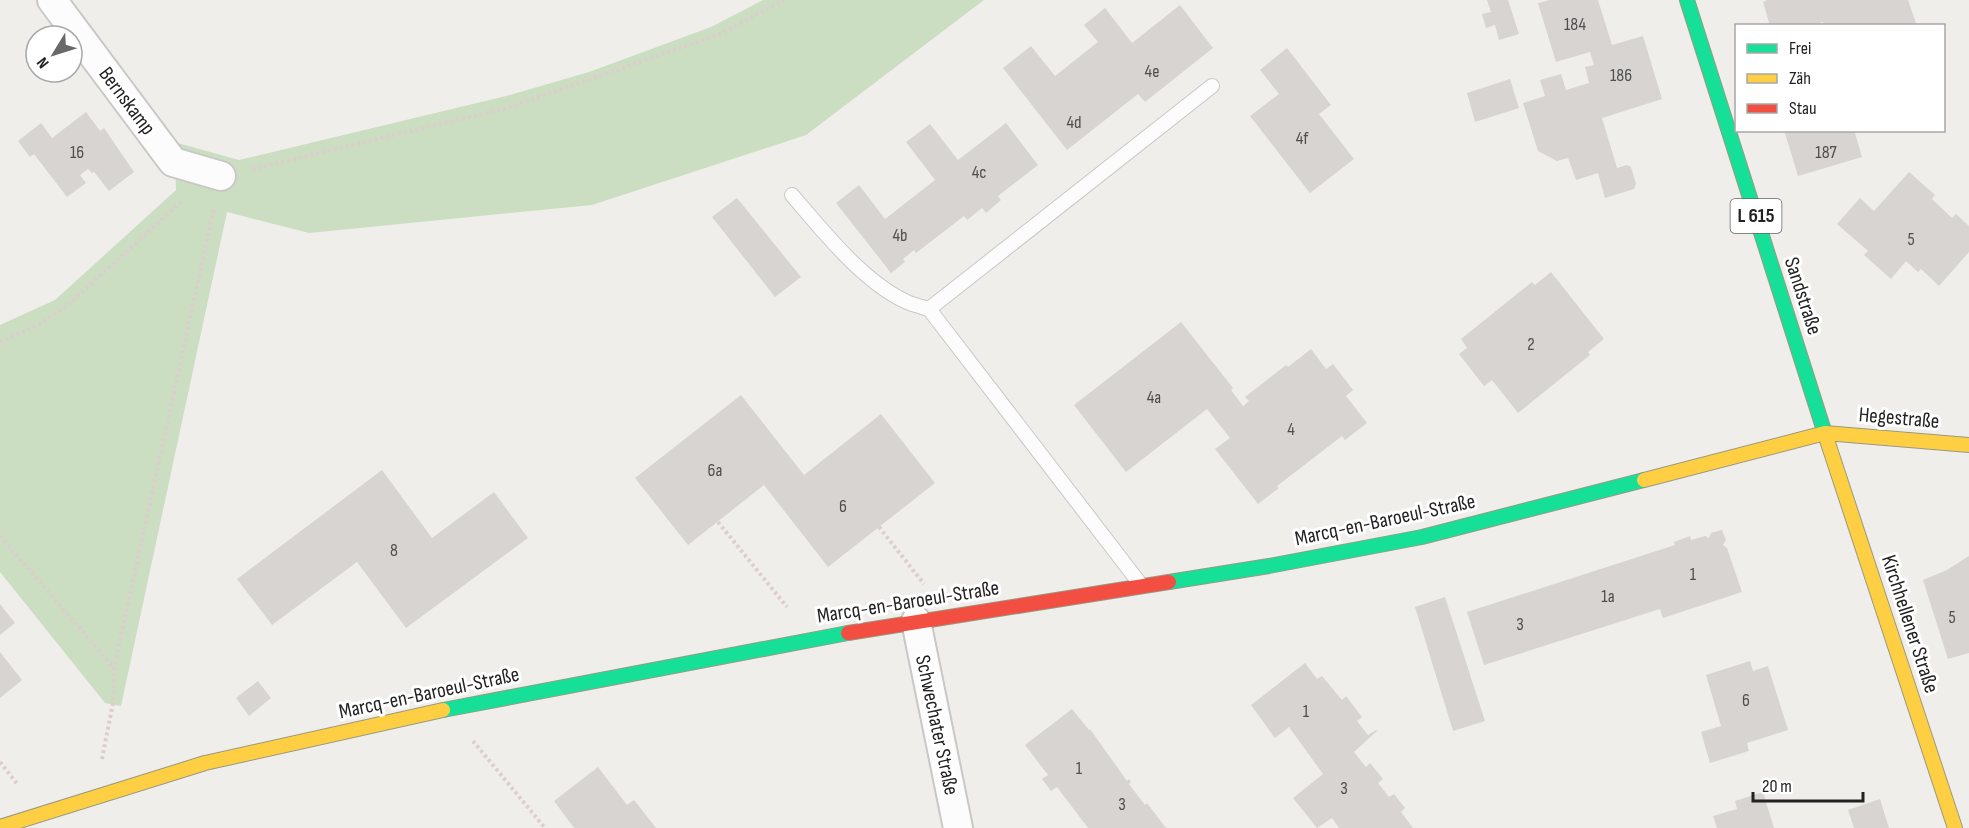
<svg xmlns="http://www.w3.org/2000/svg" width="1969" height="828" font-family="'Sofia Sans Condensed',sans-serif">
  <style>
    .forest { fill: #cbdec1 }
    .building { fill: #d7d4d2 }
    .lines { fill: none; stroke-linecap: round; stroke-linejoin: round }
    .lane-casing { stroke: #c9c8c7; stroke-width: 16 }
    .street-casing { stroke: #c9c8c7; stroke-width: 32 }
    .fast-casing { stroke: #999a82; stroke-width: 16 }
    .slow-casing { stroke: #999a82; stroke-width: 16 }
    .jam-casing { stroke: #999a82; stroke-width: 16 }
    .path { stroke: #dccecd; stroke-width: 4; stroke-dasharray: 3 3; stroke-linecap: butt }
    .lane { stroke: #fdfcfc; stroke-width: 14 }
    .street { stroke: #fdfcfc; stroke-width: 28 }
    .fast { stroke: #16e098; stroke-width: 14 }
    .slow { stroke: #ffcf43; stroke-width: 14 }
    .jam { stroke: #f24e42; stroke-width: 14 }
    .labels { text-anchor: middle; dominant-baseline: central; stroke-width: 6; stroke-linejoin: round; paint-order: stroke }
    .number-label { font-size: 18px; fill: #4f4e4e }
    .shield { fill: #fff; stroke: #646464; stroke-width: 1.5 }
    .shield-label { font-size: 20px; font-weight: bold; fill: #222 }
    .street-label { font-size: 21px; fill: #222; stroke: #fff }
  </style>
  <rect width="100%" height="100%" fill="#f0eeeb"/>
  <!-- forest -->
  <path class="forest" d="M763 0H984L806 135 592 205 309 233 227 212 121 706 105 703 0 572V325L55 300 176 190 174 142 239 160 506 96 589 72 711 27Z"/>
  <!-- building -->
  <path class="building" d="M1487 0H1508L1519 34 1499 40 1495 25 1486 28 1482 14 1491 12Z
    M1550 0H1598L1612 45 1643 36 1662 99 1602 118 1617 168 1627 165 1631 167 1636 184 1634 189 1605 198 1598 173 1576 180 1568 158 1557 161 1538 151 1523 103 1545 96 1540 80 1561 74 1566 90 1589 83 1585 67 1594 65 1590 52 1556 62 1538 3Z
    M1767 0H1908L1917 26H1824L1823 22 1811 26H1770L1763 2Z
    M1180 5 1213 48 1145 102 1138 94 1067 150 1003 68 1031 46 1055 76 1098 42 1084 25 1105 8 1132 43Z
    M1287 48 1331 105 1319 114 1354 159 1310 193 1250 116 1279 94 1260 70Z
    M1510 79 1519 108 1475 122 1467 93Z
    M86 112 100 131 104 128 134 172 109 191 94 172 92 173 88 169 80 175 86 183 67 197 34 154 30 157 18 141 41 123 52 138Z
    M1006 123 1038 165 998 196 1001 200 986 213 982 208 967 220 964 216 916 253 914 250 903 259 905 262 891 273 836 203 859 185 885 219 935 180 906 142 930 124 958 160Z
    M1784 130H1864L1855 133 1862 157 1798 176Z
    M1909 172 1935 195 1932 199 1952 218 1956 214 1969 226V252L1939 286 1921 269 1918 272 1906 261 1891 279 1864 255 1868 251 1837 224 1860 198 1874 211Z
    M737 198 801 277 775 297 712 217Z
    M1551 272 1604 339 1588 352 1590 355 1518 413 1492 380 1484 386 1459 354 1467 348 1461 339 1532 282 1535 285Z
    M1181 322 1233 388 1231 390 1243 406 1249 401 1245 397 1286 365 1288 367 1311 349 1326 369 1333 364 1353 390 1346 396 1367 423 1345 440 1342 436 1277 486 1279 488 1258 504 1215 449 1230 438 1207 409 1126 472 1074 405Z
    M741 395 804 475 881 414 935 483 828 567 764 485 688 545 635 478Z
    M382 470 432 538 494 492 528 538 406 628 357 562 272 625 237 579Z
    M1722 530 1726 540 1723 545 1727 548 1742 592 1663 618 1660 609 1484 665 1467 612 1675 545 1674 542 1690 536 1691 540 1705 536 1709 538 1711 533Z
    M1969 556V653L1948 659 1923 580 1947 570Z
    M1445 597 1485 721 1453 731 1415 607Z
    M0 604 15 623 0 635Z
    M0 652 22 680 0 698Z
    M1750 661 1753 671 1768 666 1788 730 1747 743 1749 751 1710 763 1701 732 1721 726 1706 675Z
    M1305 663 1317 679 1322 676 1342 700 1346 696 1362 717 1357 721 1368 735 1376 730 1377 731 1354 752 1366 767 1370 763 1383 779 1378 783 1389 797 1394 794 1405 808 1401 812 1413 828H1339L1332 818 1317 828 1293 798 1323 774 1289 727 1275 738 1251 705Z
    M258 681 271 698 249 716 236 698Z
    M1072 709 1089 730 1090 729 1127 781 1129 779 1131 782 1129 784 1145 805 1147 803 1166 828H1088L1057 787 1051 791 1042 779 1048 775 1025 745Z
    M598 767 627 805 634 800 656 828H574L554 801Z
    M1763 792 1774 828H1717L1713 816 1737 809 1735 801Z
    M1880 799 1889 828H1854L1848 810Z"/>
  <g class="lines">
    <defs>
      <path id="lane" d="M792 195C823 231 863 282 907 302 914 305 922 307 929 309
        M1141 585 929 309 1212 86"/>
      <path id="street" d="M52 0 173 162 221 176
        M916 621 958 828"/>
      <path id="fast" d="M1687 0 1827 440
        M1169 582 1269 566 1422 537 1644 480
        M443 710 848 633"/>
      <path id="slow" d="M1827 440 1955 828
        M1644 480 1825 433 1969 445
        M0 827 205 763 443 710"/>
      <path id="jam" d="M848 633 1169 582"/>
    </defs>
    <!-- lane casing -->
    <use href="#lane" class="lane-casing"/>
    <!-- street casing -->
    <use href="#street" class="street-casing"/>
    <!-- fast casing -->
    <use href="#fast" class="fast-casing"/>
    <!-- slow casing -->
    <use href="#slow" class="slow-casing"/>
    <!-- jam casing -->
    <use href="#jam" class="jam-casing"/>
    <!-- path -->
    <path class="path" d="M252 169 507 108 720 34 784 0
      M0 342 36 326 67 306 183 200
      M718 522 787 607
      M879 527 924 584
      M0 536 114 668
      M473 741 545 828
      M102 759 113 703 114 668 214 208
      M0 762 18 785"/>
    <!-- lane -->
    <use href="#lane" class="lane"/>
    <!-- street -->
    <use href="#street" class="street"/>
    <!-- fast -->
    <use href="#fast" class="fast"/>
    <!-- slow -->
    <use href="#slow" class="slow"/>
    <!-- jam -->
    <use href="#jam" class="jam"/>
  </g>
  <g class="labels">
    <!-- number labels -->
    <g class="number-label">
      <text x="1575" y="24">184</text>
      <text x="1152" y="71">4e</text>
      <text x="1621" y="75">186</text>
      <text x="1074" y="122">4d</text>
      <text x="1302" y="138">4f</text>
      <text x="77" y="152">16</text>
      <text x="1826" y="152">187</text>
      <text x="979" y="172">4c</text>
      <text x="900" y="235">4b</text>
      <text x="1911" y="239">5</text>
      <text x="1531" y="344">2</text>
      <text x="1154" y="397">4a</text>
      <text x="1291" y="429">4</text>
      <text x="715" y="470">6a</text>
      <text x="843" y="506">6</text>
      <text x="394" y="550">8</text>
      <text x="1693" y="574">1</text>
      <text x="1608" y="596">1a</text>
      <text x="1952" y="617">5</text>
      <text x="1520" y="624">3</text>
      <text x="1746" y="700">6</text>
      <text x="1306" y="711">1</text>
      <text x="1079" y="768">1</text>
      <text x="1344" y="788">3</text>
      <text x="1122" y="804">3</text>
    </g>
    <!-- shield labels -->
    <rect class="shield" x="1730.5" y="199" width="51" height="34" rx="4.5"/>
    <g class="shield-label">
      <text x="1756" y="216">L 615</text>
    </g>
    <!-- street labels -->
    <g class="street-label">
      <text transform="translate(127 101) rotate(53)">Bernskamp</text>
      <text transform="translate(1803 296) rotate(72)">Sandstraße</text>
      <text transform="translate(1899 418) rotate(5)">Hegestraße</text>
      <text transform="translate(1385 520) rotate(-12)">Marcq-en-Baroeul-Straße</text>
      <text transform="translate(908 602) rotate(-9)">Marcq-en-Baroeul-Straße</text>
      <text transform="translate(1910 624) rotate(72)">Kirchhellener Straße</text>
      <text transform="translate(429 693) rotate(-12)">Marcq-en-Baroeul-Straße</text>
      <text transform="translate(937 725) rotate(78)">Schwechater Straße</text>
    </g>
  </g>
  <!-- legend -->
  <rect x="1735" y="24" width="210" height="108" fill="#ffffff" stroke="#a7a7a7" stroke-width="1.5"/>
  <rect x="1747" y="44" width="30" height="9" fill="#16e098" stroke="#a7a7a7" stroke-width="1.5"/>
  <text x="1789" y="54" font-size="18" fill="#222222">Frei</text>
  <rect x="1747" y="74" width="30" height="9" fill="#ffcf43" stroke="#a7a7a7" stroke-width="1.5"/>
  <text x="1789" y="84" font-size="18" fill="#222222">Zäh</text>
  <rect x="1747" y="104" width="30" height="9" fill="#f24e42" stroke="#a7a7a7" stroke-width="1.5"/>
  <text x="1789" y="114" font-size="18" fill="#222222">Stau</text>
  <!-- north arrow -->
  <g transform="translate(54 54) rotate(232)"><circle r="28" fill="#ffffff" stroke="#a7a7a7" stroke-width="1.5"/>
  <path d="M0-4.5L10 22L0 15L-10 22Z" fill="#6a6968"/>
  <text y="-9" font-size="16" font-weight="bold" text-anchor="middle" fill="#222222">N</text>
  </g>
  <!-- scale -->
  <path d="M1753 792v9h110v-9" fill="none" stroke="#222222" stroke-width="3"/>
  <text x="1762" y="792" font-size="18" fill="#222222" stroke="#ffffff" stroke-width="4.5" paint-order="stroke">20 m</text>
</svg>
